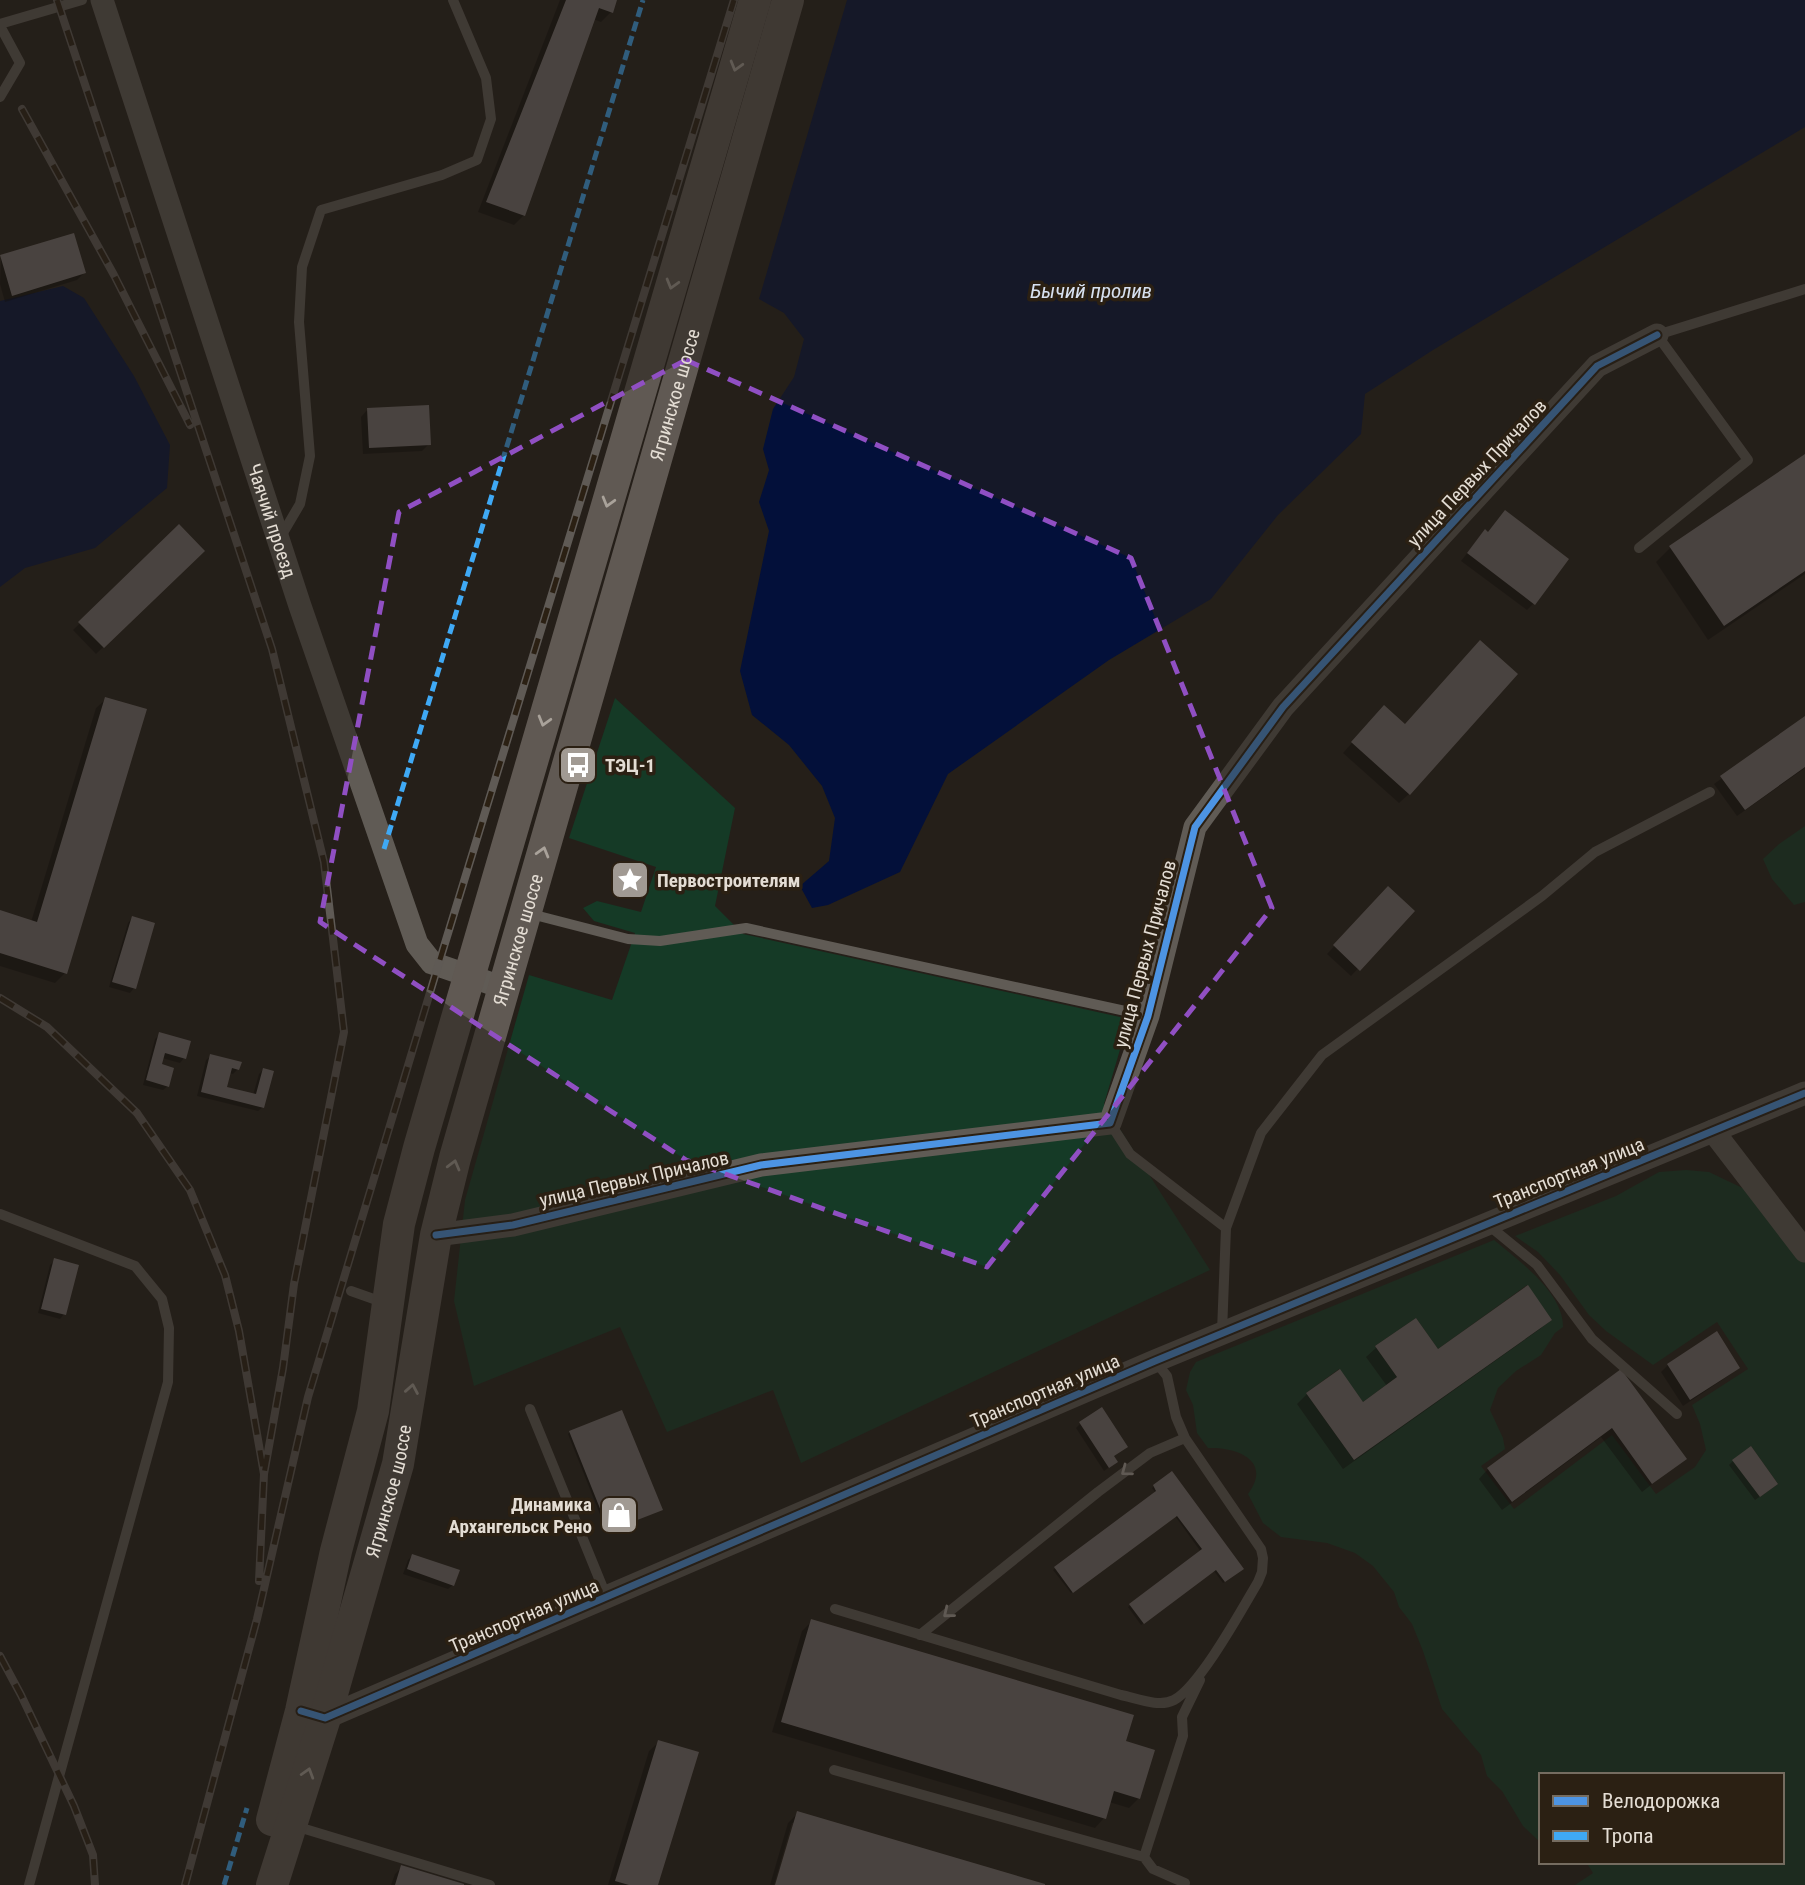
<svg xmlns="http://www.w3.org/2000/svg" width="1805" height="1885" font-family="'Roboto Condensed',sans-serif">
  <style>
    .green { fill: #153a26; fill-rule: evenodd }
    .water { fill: #03103a }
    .shadow { fill: #0007 }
    .building { fill: #77706f }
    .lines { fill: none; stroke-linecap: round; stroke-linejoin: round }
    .service { stroke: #605b55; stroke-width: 10 }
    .minor { stroke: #605b55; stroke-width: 23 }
    .secondary { stroke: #605953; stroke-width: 32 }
    .rail-casing { stroke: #5f5a55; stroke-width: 8 }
    .rail { stroke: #2b2013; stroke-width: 5; stroke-dasharray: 16; stroke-linecap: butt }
    .quiet { stroke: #3fa9f5; stroke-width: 5; stroke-dasharray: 10 5; stroke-linecap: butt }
    .cycleway-casing { stroke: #2b2013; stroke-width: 11 }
    .cycleway { stroke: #4d94e3; stroke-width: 7 }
    .oneway { stroke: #a9a29a }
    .oneway2 { stroke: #a9a29b }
    .marked { fill: none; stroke: #904fc3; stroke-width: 5; stroke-dasharray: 14 9; stroke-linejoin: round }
    .labels { text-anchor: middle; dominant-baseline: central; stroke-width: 7; stroke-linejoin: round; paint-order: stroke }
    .street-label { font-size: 19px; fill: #e4ddd4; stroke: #2b2013 }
    .poi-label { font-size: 19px; font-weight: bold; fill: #e4ddd4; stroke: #2b2013; text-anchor: start }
    .water-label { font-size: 21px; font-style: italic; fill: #d7e1f1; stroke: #2b2013 }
  </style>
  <rect width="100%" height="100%" fill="#251f19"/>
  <!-- green -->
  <path class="green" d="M615 698 735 808 715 906 743 934 1129 1019 1104 1104 1210 1270 801 1463 773 1390 667 1432 620 1327 474 1386 454 1301 465 1200 529 975 612 1000 635 933 594 921 583 908 597 901 641 912 656 867 569 838Z
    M1805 826V902L1794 905 1772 879 1763 859 1779 844Z
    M1686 1170 1709 1172 1755 1194 1805 1260V1885H1575L1593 1873 1586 1862H1782V1775H1541V1843L1523 1826 1502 1791 1487 1776 1481 1755 1442 1709 1423 1651 1412 1624 1399 1607 1394 1592 1373 1566 1355 1553 1327 1543 1281 1537 1263 1523 1248 1494C1273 1460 1236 1447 1208 1448L1197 1433 1193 1405 1186 1390 1190 1372 1196 1362 1494 1240C1518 1260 1564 1293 1563 1327L1555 1333 1541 1355 1516 1371 1498 1388 1490 1410 1503 1438 1505 1449 1481 1466 1514 1509 1612 1435 1656 1494 1695 1467 1706 1450 1700 1424 1692 1405 1748 1369 1717 1322 1653 1365 1606 1331 1589 1315 1560 1275 1538 1252 1515 1236 1616 1196 1659 1172ZM1527 1285 1552 1320 1354 1460 1306 1393 1339 1369 1363 1402 1397 1377 1375 1346 1416 1318 1438 1349ZM1751 1446 1778 1484 1760 1497 1733 1460Z"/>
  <!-- water -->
  <path class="water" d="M847 0H1805V127L1433 350 1365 394 1361 434 1278 515 1211 599 1109 660 948 774 900 872 828 905 812 908 800 886 829 861 835 818 822 786 789 745 752 715 740 671 769 531 759 502 769 470 763 449 773 409 794 377 804 339 784 313 759 299Z
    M63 286 84 298 134 376 170 445 167 488 95 548 25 568 0 587V301Z"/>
  <!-- shadow -->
  <path class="shadow" d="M560 0H615L611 12 601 22 593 19 524 215 514 225 478 212Z
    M1 257 84 273 77 280 5 302 0 284Z
    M368 409 429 444 422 451 363 454 361 417Z
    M1805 456V574L1708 640 1656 562 1671 547Z
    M179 527 202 551 96 654 73 630Z
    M1487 534 1534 603 1527 610 1461 561 1478 539Z
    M106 699 65 973 55 983 0 966V912L31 922 96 708Z
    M1374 718 1405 726 1409 794 1399 803 1343 753Z
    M1805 718V768L1737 816 1714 784Z
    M1388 889 1412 911 1351 976 1327 954Z
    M132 918 134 988 130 993 109 987 128 923Z
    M160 1034 184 1058 180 1063 162 1058 160 1065 168 1086 163 1090 143 1085 155 1039Z
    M211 1056 238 1069 233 1074 229 1073 225 1088 253 1095 259 1074 263 1070V1107L258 1111 197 1096 206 1060Z
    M55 1260 64 1314 60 1319 38 1313 50 1265Z
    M1550 1320 1540 1329 1343 1469 1297 1404 1307 1394 1362 1404 1387 1386 1366 1357 1376 1348 1437 1351Z
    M1668 1365 1738 1367 1731 1374 1683 1406 1661 1372Z
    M1621 1372 1684 1459 1642 1492 1601 1437 1502 1510 1479 1479 1488 1469Z
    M1080 1424 1111 1466 1104 1471 1076 1428Z
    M570 1432 659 1511 607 1532 568 1434Z
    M1733 1461 1772 1488 1755 1500 1729 1465Z
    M1171 1473 1242 1568 1223 1583 1214 1571 1141 1625 1128 1607 1201 1552 1175 1516 1071 1593 1053 1570 1156 1493 1152 1488Z
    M412 1556 453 1585 448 1589 403 1574 408 1560Z
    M812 1621 1124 1742 1139 1798 1129 1808 1109 1802 1104 1818 1095 1828 772 1732 802 1631Z
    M659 1742 656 1885H608L649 1751Z
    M798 1813 1041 1885H777L796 1823H792L774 1885H770L788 1823Z
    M402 1867 459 1885H391L395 1874Z"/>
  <!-- building -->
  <path class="building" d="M566 0H617L613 13 599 8 525 216 486 202Z
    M74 233 86 273 12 296 0 255Z
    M429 405 431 445 369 448 367 408Z
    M1805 454V571L1724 626 1669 546Z
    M1505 510 1569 559 1535 605 1467 553 1485 529 1488 532Z
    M179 524 205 551 104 648 78 622Z
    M1480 640 1518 674 1410 795 1351 742 1384 705 1405 724Z
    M105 697 147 709 67 974 0 953V910L37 922Z
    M1805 716V767L1745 810 1720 776Z
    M1388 886 1415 911 1360 971 1333 945Z
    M132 916 155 923 136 989 112 982Z
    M159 1032 191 1041 186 1059 165 1053 162 1064 174 1068 169 1087 146 1080Z
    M210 1054 242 1062 239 1070 232 1068 227 1087 256 1094 263 1068 274 1071 264 1108 201 1092Z
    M54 1258 79 1265 66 1315 41 1309Z
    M1528 1285 1552 1320 1354 1460 1306 1393 1340 1369 1363 1402 1397 1377 1375 1346 1416 1318 1438 1349Z
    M1717 1331 1740 1368 1690 1400 1667 1364Z
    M1621 1369 1687 1459 1652 1484 1612 1428 1512 1502 1487 1468Z
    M1102 1407 1128 1447 1114 1456 1118 1462 1109 1468 1079 1422Z
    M622 1410 663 1510 609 1531 569 1431Z
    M1751 1446 1778 1484 1760 1497 1732 1460Z
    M1172 1471 1244 1569 1225 1582 1216 1570 1144 1624 1129 1604 1202 1549 1177 1516 1073 1593 1054 1567 1156 1491 1153 1485Z
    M412 1554 460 1570 454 1586 407 1569Z
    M811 1619 1134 1715 1126 1741 1155 1750 1140 1799 1114 1791 1106 1819 781 1722Z
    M658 1740 699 1752 658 1885H629L615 1881Z
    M797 1811 1045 1884V1885H775Z
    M401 1865 464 1884V1885H395Z"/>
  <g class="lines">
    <!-- service -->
    <path class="service" d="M0 24 82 0
      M0 26 20 63 0 97
      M280 538 300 504 310 456 299 322 302 267 321 210 442 175 477 160 491 119 486 78 453 0
      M1639 548 1748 460 1657 335 1805 289
      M527 913 628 939 660 941 746 928 1148 1016
      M1110 1123 1130 1154 1226 1228 1222 1332
      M0 1214 135 1266 162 1299 169 1328 168 1382 29 1885
      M1487 1224 1537 1265 1592 1339 1677 1414
      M1226 1228 1261 1133 1322 1055 1542 896 1595 852 1710 792
      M351 1291 385 1303
      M530 1409 607 1598
      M835 1609 1121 1695C1136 1698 1159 1708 1174 1700 1200 1686 1242 1609 1258 1582L1262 1572 1263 1558 1261 1549 1185 1438 1176 1417 1167 1376 1155 1361
      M920 1635 1098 1492 1150 1453 1185 1438
      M834 1770 1144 1857
      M295 1826 490 1885
      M1185 1883 1153 1869 1144 1857 1183 1736 1182 1717 1200 1680"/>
    <!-- minor -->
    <g class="minor">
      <path id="s1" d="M102 0 300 606 417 944 432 963 504 988"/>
      <path d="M1713 1131 1805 1251"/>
      <path d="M436 1235 513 1225 761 1165 1110 1123 1148 1016 1195 827 1283 707 1597 366 1657 335"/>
      <path d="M317 1715 325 1718 1155 1361 1805 1093"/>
    </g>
    <!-- secondary -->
    <g class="secondary">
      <path d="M272 1820 301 1711 336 1551 373 1411 399 1224 419 1148 755 0"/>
      <path id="s2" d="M272 1885 325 1718 398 1464 436 1235 455 1158 788 0"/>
    </g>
    <defs>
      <path id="rail" d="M57 0 272 649 324 862 344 1032 294 1284 283 1368 264 1474
        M22 109 114 275 190 425
        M0 998 47 1027 137 1113 190 1190 225 1275 239 1331 264 1474 259 1581
        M0 1656 21 1695 74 1806 93 1855 95 1885
        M185 1885 257 1619 308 1397 438 966 734 0"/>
    </defs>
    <!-- rail casing -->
    <use href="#rail" class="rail-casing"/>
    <!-- rail -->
    <use href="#rail" class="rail"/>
    <!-- quiet -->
    <path class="quiet" d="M384 849 643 0
      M224 1885 247 1808"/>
    <defs>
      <path id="cycleway" d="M436 1235 513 1225 761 1165 1110 1123 1148 1016 1195 827 1283 707 1597 366 1657 335
        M301 1711 325 1718 1155 1361 1805 1093"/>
    </defs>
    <!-- cycleway casing -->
    <use href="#cycleway" class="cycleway-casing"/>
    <!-- cycleway -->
    <use href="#cycleway" class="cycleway"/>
  </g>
  <!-- one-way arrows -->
  <defs><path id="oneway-chevron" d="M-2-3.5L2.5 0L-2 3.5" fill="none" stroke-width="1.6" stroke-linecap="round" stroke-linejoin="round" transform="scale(1.75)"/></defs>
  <g class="oneway">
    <use href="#oneway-chevron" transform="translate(736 66) rotate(106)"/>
    <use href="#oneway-chevron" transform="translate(672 284) rotate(106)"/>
    <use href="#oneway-chevron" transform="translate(608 502) rotate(106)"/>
    <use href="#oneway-chevron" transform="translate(544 721) rotate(106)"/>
    <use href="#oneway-chevron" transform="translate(543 852) rotate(-74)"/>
    <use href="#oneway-chevron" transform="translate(454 1165) rotate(-75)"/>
    <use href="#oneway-chevron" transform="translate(412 1389) rotate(-80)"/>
    <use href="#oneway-chevron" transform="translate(308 1773) rotate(-73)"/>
  </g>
  <g class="oneway2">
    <use href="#oneway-chevron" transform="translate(1126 1471) rotate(143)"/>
    <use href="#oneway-chevron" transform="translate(948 1613) rotate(141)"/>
  </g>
  <!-- marked area -->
  <path d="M0 0H1805V1885H0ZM686 360 1131 558 1272 908 987 1267 686 1160 320 922 399 512Z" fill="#251f19" fill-opacity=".55" fill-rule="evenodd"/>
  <path class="marked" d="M686 360 1131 558 1272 908 987 1267 686 1160 320 922 399 512Z"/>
  <!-- icons -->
  <defs>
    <symbol id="bus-square" viewBox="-11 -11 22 22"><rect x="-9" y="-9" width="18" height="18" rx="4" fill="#a19a93" stroke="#2b2013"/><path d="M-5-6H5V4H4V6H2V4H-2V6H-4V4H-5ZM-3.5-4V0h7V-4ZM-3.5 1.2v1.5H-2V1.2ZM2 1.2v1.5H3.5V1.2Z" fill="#fff"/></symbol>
    <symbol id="sight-square" viewBox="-11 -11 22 22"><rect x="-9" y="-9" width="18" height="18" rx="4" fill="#a19a93" stroke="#2b2013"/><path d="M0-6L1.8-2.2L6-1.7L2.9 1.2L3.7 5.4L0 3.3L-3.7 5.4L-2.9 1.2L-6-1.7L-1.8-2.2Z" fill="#fff"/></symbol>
    <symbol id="shop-square" viewBox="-11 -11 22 22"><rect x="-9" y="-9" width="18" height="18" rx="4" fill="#a19a93" stroke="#2b2013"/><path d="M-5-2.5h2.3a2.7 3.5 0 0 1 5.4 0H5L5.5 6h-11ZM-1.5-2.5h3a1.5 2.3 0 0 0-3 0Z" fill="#fff"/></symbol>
  </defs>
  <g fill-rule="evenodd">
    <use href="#bus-square" x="556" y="743" width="44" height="44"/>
    <use href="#sight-square" x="608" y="858" width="44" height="44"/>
    <use href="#shop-square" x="597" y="1493" width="44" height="44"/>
  </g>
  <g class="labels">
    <!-- street labels -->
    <g class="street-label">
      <text stroke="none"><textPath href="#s2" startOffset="1545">Ягринское шоссе</textPath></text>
      <text transform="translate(1477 473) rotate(-47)">улица Первых Причалов</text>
      <text stroke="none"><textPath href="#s1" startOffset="548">Чаячий проезд</textPath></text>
      <text stroke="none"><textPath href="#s2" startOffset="978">Ягринское шоссе</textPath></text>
      <text transform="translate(1145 954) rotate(-75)">улица Первых Причалов</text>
      <text transform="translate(1569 1173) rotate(-22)">Транспортная улица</text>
      <text transform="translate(634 1179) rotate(-13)">улица Первых Причалов</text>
      <text transform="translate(1045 1391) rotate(-23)">Транспортная улица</text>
      <text stroke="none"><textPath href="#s2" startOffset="411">Ягринское шоссе</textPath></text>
      <text transform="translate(524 1616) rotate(-23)">Транспортная улица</text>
    </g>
    <!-- poi labels -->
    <g class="poi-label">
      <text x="605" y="765">ТЭЦ-1</text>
      <text x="657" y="880">Первостроителям</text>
      <text x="592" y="1504" text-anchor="end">Динамика<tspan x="592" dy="22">Архангельск Рено</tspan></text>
    </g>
    <!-- water labels -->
    <g class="water-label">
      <text x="1091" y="291">Бычий пролив</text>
    </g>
  </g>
  <!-- legend -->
  <rect x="1539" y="1773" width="245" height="91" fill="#2b2013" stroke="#756c60" stroke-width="2"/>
  <rect x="1553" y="1796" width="35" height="10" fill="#4d94e3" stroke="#756c60" stroke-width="2"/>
  <text x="1602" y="1808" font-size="21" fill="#e4ddd4">Велодорожка</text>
  <rect x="1553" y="1831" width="35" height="10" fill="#3fa9f5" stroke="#756c60" stroke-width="2"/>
  <text x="1602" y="1843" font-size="21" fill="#e4ddd4">Тропа</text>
</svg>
